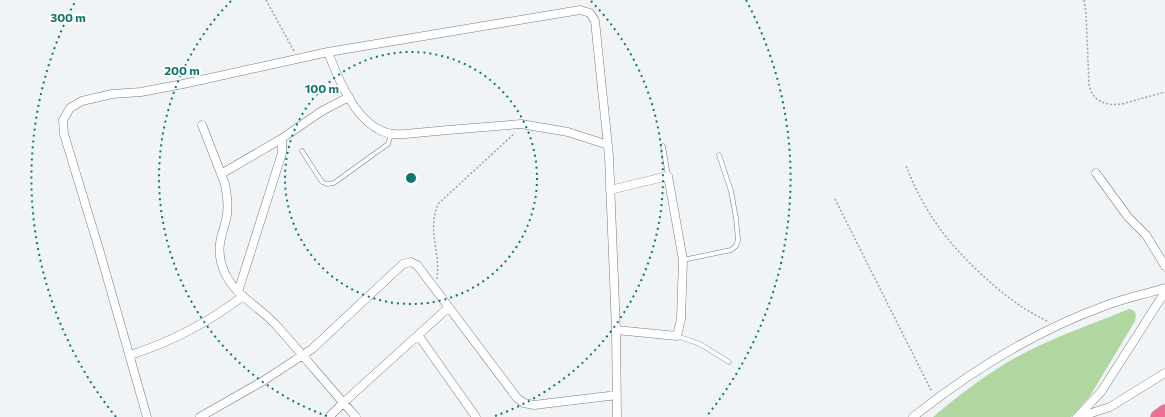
<svg xmlns="http://www.w3.org/2000/svg" width="1165" height="417" font-family="Commissioner,sans-serif">
  <style>
    .green { fill: #b0d79f }
    .lines { fill: none; stroke-linecap: round; stroke-linejoin: round }
    .lane-casing { stroke: #787b7d; stroke-width: 5 }
    .street-casing { stroke: #787b7d; stroke-width: 9 }
    .highway-casing { stroke: #cdcdcd; stroke-width: 16 }
    .path { stroke: #a0a2a4; stroke-width: 1.5; stroke-dasharray: 2 2; stroke-linecap: butt }
    .lane { stroke: #fff; stroke-width: 4 }
    .street { stroke: #fff; stroke-width: 8 }
    .highway { stroke: #e97092; stroke-width: 15 }
    .ring { fill: none; stroke: #0f766e; stroke-width: 2; stroke-dasharray: 2 4 }
    .centre { fill: #0f766e; stroke: #fff; stroke-width: 2 }
    .ring-label { font-size: 12px; text-anchor: middle; font-weight: bold; fill: #0f766e; stroke: #fff; stroke-width: 4; stroke-linejoin: round; paint-order: stroke }
  </style>
  <rect width="100%" height="100%" fill="#f1f4f7"/>
  <!-- green -->
  <path class="green" d="M1129 309 1133 310 1136 314 1135 321 1090 396 1071 417H933C963 392 993 369 1028 351 1060 335 1095 323 1129 309Z"/>
  <g class="lines">
    <defs>
      <path id="lane" d="M663 146 668 176
        M302 151 322 182 327 184 334 183 388 144 391 134
        M683 260 731 250 736 246 738 240 736 218 731 191 719 155
        M677 336 700 344 729 362"/>
      <path id="street" d="M328 52C337 76 353 116 378 129 386 134 395 135 405 134L448 130 521 124 568 132 608 145
        M202 125 225 184C227 196 229 208 226 220 222 236 217 244 221 262 229 294 256 303 276 325 303 355 329 387 356 417
        M1096 173 1128 217 1146 235 1165 266
        M221 174 281 139 322 111 349 97
        M610 190 668 176 683 260 681 319 677 336 616 330
        M238 292 282 153V142L281 139
        M418 335 476 417
        M130 355C171 342 208 323 243 296
        M147 417 99 249 64 134 63 120 70 108 82 101 112 94 141 92 183 84 328 52 580 10 590 13 595 21 609 156 616 330 617 417
        M200 417 263 381 312 349 403 264 411 262 417 265 517 398 524 403 534 405 617 395
        M329 417 343 403 449 307
        M913 417C972 370 1035 331 1107 305 1125 298 1146 294 1165 288
        M1077 417 1101 392 1165 292
        M1079 417 1110 407 1165 373"/>
      <path id="highway" d="M1158 417 1165 412"/>
    </defs>
    <!-- lane casing -->
    <use href="#lane" class="lane-casing"/>
    <!-- street casing -->
    <use href="#street" class="street-casing"/>
    <!-- highway casing -->
    <use href="#highway" class="highway-casing"/>
    <!-- path -->
    <path class="path" d="M266 0 294 51
      M1084 0 1086 13 1089 84C1092 102 1106 106 1122 104L1165 92
      M906 166C923 209 945 240 978 271 999 291 1020 308 1047 321
      M835 199 932 392
      M437 279C441 253 426 228 439 203L515 133"/>
    <!-- lane -->
    <use href="#lane" class="lane"/>
    <!-- street -->
    <use href="#street" class="street"/>
    <!-- highway -->
    <use href="#highway" class="highway"/>
  </g>
  <!-- distance rings -->
  <g class="ring">
    <circle cx="411" cy="178" r="126"/>
    <path d="M327 416A253 253 0 0 1 231 1M591 1A253 253 0 0 1 495 416"/>
    <path d="M116 417A379 379 0 0 1 76 0M746 0A379 379 0 0 1 706 417"/>
  </g>
  <circle cx="411" cy="178" r="6" class="centre"/>
  <g class="ring-label">
    <text x="68" y="22">300 m</text>
    <text x="182" y="75">200 m</text>
    <text x="322" y="93">100 m</text>
  </g>
</svg>
